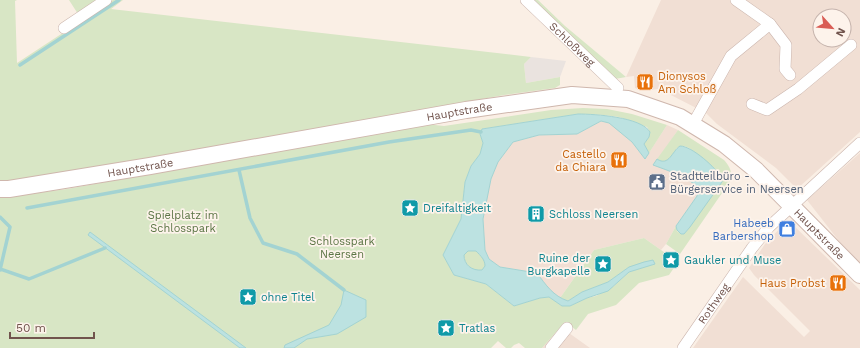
<svg xmlns="http://www.w3.org/2000/svg" width="860" height="348" font-family="'Work Sans',sans-serif">
  <style>
    .residential { fill: #f1dfd4; fill-rule: evenodd }
    .industrial { fill: #eae3df }
    .green { fill: #d8e6c5 }
    .water { fill: #bce2e1; stroke: #a3d3d2; fill-rule: evenodd }
    .lines { fill: none; stroke-linecap: round; stroke-linejoin: round }
    .stream { stroke: #a3d3d2; stroke-width: 3.5 }
    .street-casing { stroke: #cbb5ad; stroke-width: 12 }
    .secondary-casing { stroke: #cfb7ad; stroke-width: 18 }
    .street { stroke: #fff; stroke-width: 11 }
    .secondary { stroke: #fff; stroke-width: 16 }
    .labels { text-anchor: middle; dominant-baseline: central; stroke-width: 3.5; stroke-linejoin: round; paint-order: stroke }
    .street-label { font-size: 11px; fill: #71544d; stroke: #fdf3eb }
    .food-label { font-size: 11px; fill: #c56008; stroke: #fdf3eb; text-anchor: end }
    .service-label { font-size: 11px; fill: #4e5e75; stroke: #fdf3eb; text-anchor: start }
    .culture-label { font-size: 11px; fill: #0d838f; stroke: #fdf3eb; text-anchor: start }
    .park-label { font-size: 11px; fill: #5c7646; stroke: #fdf3eb }
    .shop-label { font-size: 11px; fill: #366cbe; stroke: #fdf3eb; text-anchor: end }
  </style>
  <rect width="100%" height="100%" fill="#faefe5"/>
  <!-- residential -->
  <path class="residential" d="M661 0H860V132L797 189 776 168 717 124 706 113 665 92V88L643 91 635 88 634 76 626 77ZM820 16H844V40H820Z
    M601 121 609 122 632 142 645 159 667 125 678 130 654 165 675 173 692 182 699 188 697 196 676 226 666 244 661 250 644 238 594 250 560 298 552 293 537 273 500 267 489 259 485 250 483 219 486 199 491 179 498 162 513 142 539 135 577 134Z
    M860 153V263L839 241 807 200Z
    M788 220 860 290V348H693L743 277 804 337 810 331 754 275 749 268 765 244Z
    M557 331 569 333 590 348H542Z"/>
  <!-- industrial -->
  <path class="industrial" d="M531 57 566 61 560 77 526 83 524 64Z"/>
  <!-- green -->
  <path class="green" d="M0 0H17L15 1 17 63 113 0H123L111 9 531 57 524 64 526 83 560 77V85L555 88 504 95 68 175 0 182Z
    M69 0H99L78 14Z
    M530 0H538L565 26 626 77 615 79Z
    M583 108 607 109 632 114 667 125 649 153 644 144 649 137 650 132 647 127 619 117 604 115 578 114 482 129 480 134 483 143 480 154 471 166 465 182 461 219 443 255 454 275 486 284 514 306 540 298 549 297 562 306H570L587 298 596 296 614 286 629 272 654 264 629 267 608 282 582 292 568 301 560 298 594 250 644 238 678 262 669 275 639 283 616 305 588 314 576 330 565 322 542 348H525L519 343 514 345 511 348H506L498 341 491 348H0V195H21L67 189 426 124 444 126 551 110Z
    M678 130 724 160C730 167 732 171 731 180L680 254 666 244 676 226 677 231 681 234H684L690 227 709 164 689 148 684 146 677 148C672 156 667 166 657 159Z
    M468 251H476C481 256 485 260 486 266L482 271C472 271 464 265 464 255Z"/>
  <!-- water -->
  <path class="water" d="M578 114C595 114 641 117 650 132L649 137 644 144 649 153 645 159 632 142 609 123 601 121 577 134 539 135 513 142 498 162 491 179 483 219 485 250 489 259 500 267 537 273C546 285 553 296 568 301L582 292 608 282 629 267 644 262 653 260 655 264 629 272 608 291 587 298 570 306H562L549 297 540 298 514 306 486 284 454 275 443 255 461 219 465 182 471 166 480 154 483 143 480 134 482 129ZM468 251H476C481 256 485 260 485 266L482 270C472 271 464 265 464 255Z
    M680 146C692 146 716 168 722 178V182L690 227 684 234H681L677 230 676 226 697 196 699 188C686 176 669 171 653 165L657 159C669 167 672 151 680 146Z
    M90 232 246 348H240L88 235Z
    M344 290 366 300V317L337 334 307 339 294 348H284L285 345 329 325 341 305Z"/>
  <g class="lines">
    <!-- stream -->
    <path class="stream" d="M20 65 119 0
      M239 170 250 218 263 243 297 254 344 290
      M27 208 389 142 471 130 481 132
      M0 217 10 227 0 270
      M0 269 29 279 105 248"/>
    <defs>
      <g id="street">
        <path id="s1" d="M526 0 618 88"/>
        <path d="M770 24 786 45 785 69 790 75"/>
        <path d="M64 28 106 0"/>
        <path d="M752 104 767 110 798 89 851 45"/>
        <path d="M693 124 731 56 770 24 736 0"/>
        <path d="M551 348 567 328"/>
        <path id="s2" d="M683 348 752 248 769 227 860 143"/>
      </g>
      <g id="secondary">
        <path id="s3" d="M0 189H9L150 166 466 110 572 95 628 99 680 117 724 144 756 170 860 275"/>
      </g>
    </defs>
    <!-- street casing -->
    <use href="#street" class="street-casing"/>
    <!-- secondary casing -->
    <use href="#secondary" class="secondary-casing"/>
    <!-- street -->
    <use href="#street" class="street"/>
    <!-- secondary -->
    <use href="#secondary" class="secondary"/>
  </g>
  <!-- icons -->
  <defs>
    <symbol id="restaurant-square" viewBox="-11 -11 22 22"><rect x="-9" y="-9" width="18" height="18" rx="4" fill="#e8710a" stroke="#fdf3eb"/><path d="M-5-6h1v4h1v-4h1v4h1v-4h1v5L-1.5 .5V6h-2V.5L-5-1ZM5-6V6H3V1.5H1.5Q1.5-4 5-6Z" fill="#fff"/></symbol>
    <symbol id="civic-square" viewBox="-11 -11 22 22"><rect x="-9" y="-9" width="18" height="18" rx="4" fill="#5c6f8a" stroke="#fdf3eb"/><path d="M-.6-6.5H3V-4.5H.6V-3L4-1V1h2V6H-6V1h2V-1L-.6-3ZM-1.2 2.5V6h2.4V2.5Z" fill="#fff"/></symbol>
    <symbol id="sight-square" viewBox="-11 -11 22 22"><rect x="-9" y="-9" width="18" height="18" rx="4" fill="#0f9aa8" stroke="#fdf3eb"/><path d="M0-6L1.8-2.2L6-1.7L2.9 1.2L3.7 5.4L0 3.3L-3.7 5.4L-2.9 1.2L-6-1.7L-1.8-2.2Z" fill="#fff"/></symbol>
    <symbol id="building-square" viewBox="-11 -11 22 22"><rect x="-9" y="-9" width="18" height="18" rx="4" fill="#0f9aa8" stroke="#fdf3eb"/><path d="M-4-6H4V6H1V3H-1V6H-4ZM-2.5-4.3h1.7v1.8h-1.7ZM.8-4.3h1.7v1.8H.8ZM-2.5-1h1.7V.8h-1.7ZM.8-1h1.7V.8H.8Z" fill="#fff"/></symbol>
    <symbol id="shop-square" viewBox="-11 -11 22 22"><rect x="-9" y="-9" width="18" height="18" rx="4" fill="#3f7fe0" stroke="#fdf3eb"/><path d="M-5-2.5h2.3a2.7 3.5 0 0 1 5.4 0H5L5.5 6h-11ZM-1.5-2.5h3a1.5 2.3 0 0 0-3 0Z" fill="#fff"/></symbol>
  </defs>
  <g fill-rule="evenodd">
    <use href="#restaurant-square" x="635" y="72" width="20" height="20"/>
    <use href="#restaurant-square" x="609" y="150" width="20" height="20"/>
    <use href="#civic-square" x="647" y="172" width="20" height="20"/>
    <use href="#sight-square" x="400" y="198" width="20" height="20"/>
    <use href="#building-square" x="526" y="204" width="20" height="20"/>
    <use href="#shop-square" x="777" y="219" width="20" height="20"/>
    <use href="#sight-square" x="661" y="250" width="20" height="20"/>
    <use href="#sight-square" x="593" y="254" width="20" height="20"/>
    <use href="#restaurant-square" x="828" y="273" width="20" height="20"/>
    <use href="#sight-square" x="238" y="287" width="20" height="20"/>
    <use href="#sight-square" x="436" y="318" width="20" height="20"/>
  </g>
  <g class="labels">
    <!-- street labels -->
    <g class="street-label">
      <text stroke="none"><textPath href="#s1" startOffset="64">Schloßweg</textPath></text>
      <text stroke="none"><textPath href="#s3" startOffset="466">Hauptstraße</textPath></text>
      <text stroke="none"><textPath href="#s3" startOffset="142">Hauptstraße</textPath></text>
      <text stroke="none"><textPath href="#s3" startOffset="874">Hauptstraße</textPath></text>
      <text stroke="none"><textPath href="#s2" startOffset="54">Rothweg</textPath></text>
    </g>
    <!-- food labels -->
    <g class="food-label">
      <text x="658" y="76" text-anchor="start">Dionysos<tspan x="658" dy="13">Am Schloß</tspan></text>
      <text x="606" y="154">Castello<tspan x="606" dy="13">da Chiara</tspan></text>
      <text x="825" y="283">Haus Probst</text>
    </g>
    <!-- service labels -->
    <g class="service-label">
      <text x="670" y="176">Stadtteilbüro -<tspan x="670" dy="13">Bürgerservice in Neersen</tspan></text>
    </g>
    <!-- culture labels -->
    <g class="culture-label">
      <text x="423" y="208">Dreifaltigkeit</text>
      <text x="549" y="214">Schloss Neersen</text>
      <text x="590" y="258" text-anchor="end">Ruine der<tspan x="590" dy="13">Burgkapelle</tspan></text>
      <text x="684" y="260">Gaukler und Muse</text>
      <text x="261" y="297">ohne Titel</text>
      <text x="459" y="328">Tratlas</text>
    </g>
    <!-- park labels -->
    <g class="park-label">
      <text x="183" y="215">Spielplatz im<tspan x="183" dy="13">Schlosspark</tspan></text>
      <text x="342" y="241">Schlosspark<tspan x="342" dy="13">Neersen</tspan></text>
    </g>
    <!-- shop labels -->
    <g class="shop-label">
      <text x="774" y="223">Habeeb<tspan x="774" dy="13">Barbershop</tspan></text>
    </g>
  </g>
  <!-- north arrow -->
  <g transform="translate(832 28) rotate(117)"><circle r="19" fill="#fdf3eb" stroke="#c5b3ac"/>
  <path d="M0-3L7 15L0 10L-7 15Z" fill="#d95d55"/>
  <text y="-6" font-size="11" font-weight="bold" text-anchor="middle" fill="#71544d">N</text>
  </g>
  <!-- scale -->
  <path d="M10 332v6h84v-6" fill="none" stroke="#71544d" stroke-width="2"/>
  <text x="16" y="332" font-size="12" fill="#71544d" stroke="#fdf3eb" stroke-width="3" paint-order="stroke">50 m</text>
</svg>
